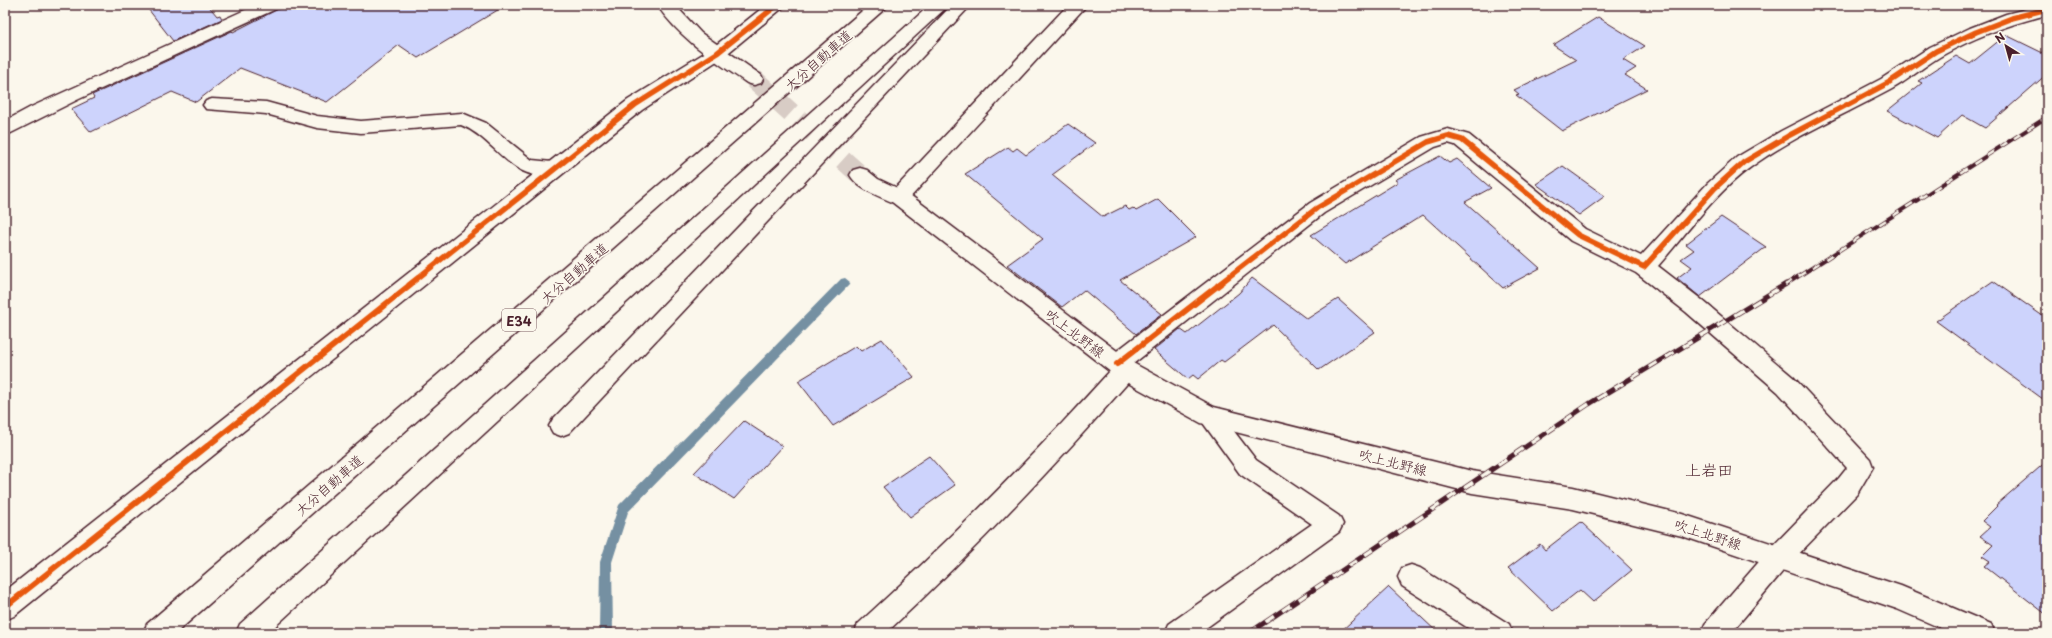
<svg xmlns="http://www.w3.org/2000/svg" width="2052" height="638" font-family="'Playpen Sans','Klee One',sans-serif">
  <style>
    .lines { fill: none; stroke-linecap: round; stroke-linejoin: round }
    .stream { fill: #7590a2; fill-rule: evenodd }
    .building { fill: #cdd3fc; stroke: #4a1f2b }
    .secondary-tunnel { stroke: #d8ccc5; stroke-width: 20; stroke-dasharray: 20 10; stroke-linecap: butt }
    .service-casing { stroke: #4a1f2b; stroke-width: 3 }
    .minor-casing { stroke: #4a1f2b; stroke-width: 3 }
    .secondary-casing { stroke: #4a1f2b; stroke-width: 3 }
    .motorway-casing { stroke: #4a1f2b; stroke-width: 3 }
    .service { fill: #fbf7ec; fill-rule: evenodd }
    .minor { fill: #fbf7ec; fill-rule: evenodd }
    .secondary { fill: #fbf7ec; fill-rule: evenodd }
    .motorway { fill: #fbf7ec; fill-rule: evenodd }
    .rail-far1-casing { stroke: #4a1f2b; stroke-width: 4 }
    .rail-casing { stroke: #4a1f2b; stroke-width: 5 }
    .rail-far1 { stroke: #fbf7ec; stroke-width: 2.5; stroke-dasharray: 8; stroke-linecap: butt }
    .rail { stroke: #fbf7ec; stroke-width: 3.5; stroke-dasharray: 10; stroke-linecap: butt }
    .cycleway-far1-casing { stroke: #fbf7ec; stroke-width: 8 }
    .cycleway-casing { stroke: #fbf7ec; stroke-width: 9 }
    .cycleway-far1 { stroke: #e8590c; stroke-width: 5.5 }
    .cycleway { stroke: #e8590c; stroke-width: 6 }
    .labels { text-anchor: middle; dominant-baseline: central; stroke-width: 3.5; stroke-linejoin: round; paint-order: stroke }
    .shield { fill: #fbf7ec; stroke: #7f6065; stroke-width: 1 }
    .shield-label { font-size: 13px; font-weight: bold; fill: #4a1f2b }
    .street-label { font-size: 14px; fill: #4a1f2b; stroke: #fbf7ec }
    .quarter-label { font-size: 16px; fill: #4a1f2b; stroke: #fbf7ec }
  </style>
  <rect width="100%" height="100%" fill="#fbf7ec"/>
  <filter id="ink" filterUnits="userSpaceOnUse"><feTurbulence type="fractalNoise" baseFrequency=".025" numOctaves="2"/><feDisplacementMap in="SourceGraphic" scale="8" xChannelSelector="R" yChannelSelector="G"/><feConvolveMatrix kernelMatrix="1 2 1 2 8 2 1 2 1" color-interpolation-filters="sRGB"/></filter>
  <g filter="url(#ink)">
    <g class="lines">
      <!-- stream -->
      <path class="stream" d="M845 278 850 282 849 285 628 512 612 562 613 633H599L600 562 619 505 841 279Z"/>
    </g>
    <!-- building -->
    <path class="building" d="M145 5H208L217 16 220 15 222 19 173 41Z
      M286 5H506L418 58 399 45 327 102 240 68 196 102 172 92 91 132 71 109 94 98 92 95 232 31 233 32Z
      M1598 17 1645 46 1623 60 1636 68 1625 75 1647 89 1562 131 1516 95 1519 94 1514 90 1576 60 1553 45Z
      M2006 35 2047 55V74L1985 128 1962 115 1937 138 1887 111 1922 83 1918 81 1956 56 1970 64Z
      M1068 124 1095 143 1052 175 1103 217 1125 206 1129 210 1133 208 1136 211 1158 199 1196 237 1120 280 1162 314 1136 334 1084 290 1062 307 1007 265 1043 239 965 174 1008 147 1013 151 1017 148 1026 155Z
      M1440 156 1449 163 1457 159 1491 188 1465 202 1540 268 1503 288 1423 215 1345 264 1311 235 1398 182 1395 180Z
      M1563 166 1605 196 1579 215 1536 184Z
      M1721 217 1766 247 1700 297 1677 278 1692 267 1681 259 1694 250 1686 244Z
      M1252 278 1307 319 1338 299 1375 332 1319 370 1273 325 1224 362 1221 360 1198 379 1193 375 1188 379 1154 350 1180 329 1187 334 1239 293Z
      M1993 281 2047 319V402L1936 321Z
      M882 339 914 377 833 426 798 381 856 346 861 351Z
      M744 421 782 446 734 499 694 473Z
      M929 456 955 485 910 517 883 487Z
      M2047 461V615L1984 566 1990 561 1982 556 1993 545 1980 536 1990 527 1982 521 1997 506 1996 505Z
      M1581 522 1632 570 1593 602 1580 590 1553 611 1508 568 1540 544 1545 550Z
      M1389 587 1438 633H1339Z"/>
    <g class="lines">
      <!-- secondary-tunnel -->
      <path class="secondary-tunnel" d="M754 79 860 175"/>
      <defs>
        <path id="service" d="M212 99 266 102 317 116 361 121 462 113 486 123 532 160 562 163 564 168 562 173C511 188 499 140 461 125L361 133 317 128 266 114 206 109 203 105 206 101Z
          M1209 406 1217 409 1256 460 1339 516 1343 524 1339 532 1199 633H1165L1169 624 1312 524 1240 474 1198 416 1201 409Z"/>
        <path id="minor" d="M256 5H279L276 9 77 100 5 136V121L31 107Z
          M766 5H786L723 57 642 110 14 616 5 620V591L628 100 711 49Z
          M1068 5H1087L906 202 899 204 892 202 889 197 892 192Z
          M2041 5H2047V15C2011 24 1975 37 1943 55 1925 65 1910 79 1892 89 1846 114 1794 136 1751 167 1716 192 1686 234 1658 266L1702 300 1794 378 1870 459 1873 467 1857 494 1788 565 1731 633H1701L1705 624 1770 549 1839 478 1847 468 1778 392 1686 312 1636 273 1571 241 1455 145 1448 143 1435 147 1324 213 1133 364 1136 370 1133 377C1055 466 973 552 886 633H854L858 624C946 544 1030 460 1110 371L1106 364 1109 357 1310 203 1421 137 1448 129 1469 135 1585 229 1641 256 1708 183 1737 157 1781 131 1881 79 1930 47 1970 28 2006 14Z
          M1411 565 1420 568 1509 624 1513 633H1476L1402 586 1398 577 1402 568Z"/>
        <path id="secondary" d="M657 5H675L701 33 761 75 763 79 761 83 754 85 747 83C714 60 680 39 657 5Z
          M860 168 867 170 878 179 906 192 1133 363 1214 407 1472 471 1573 487 1682 514 1901 586 1991 624 1995 633H1952L1897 609 1682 536 1573 509 1472 493 1201 423 1117 377 892 202C877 195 859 190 850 175L853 170Z"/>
        <path id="motorway" d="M869 5H889L176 633H143L147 624Z
          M930 5H949L268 633H236L240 624Z
          M952 5H971L569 433 561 436 553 433 549 426 553 419Z"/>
      </defs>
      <!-- service casing -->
      <use href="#service" class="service-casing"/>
      <!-- minor casing -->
      <use href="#minor" class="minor-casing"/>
      <!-- secondary casing -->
      <use href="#secondary" class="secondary-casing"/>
      <!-- motorway casing -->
      <use href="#motorway" class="motorway-casing"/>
      <!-- service -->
      <use href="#service" class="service"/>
      <!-- minor -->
      <use href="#minor" class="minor"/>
      <!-- secondary -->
      <use href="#secondary" class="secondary"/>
      <!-- motorway -->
      <use href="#motorway" class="motorway"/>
      <defs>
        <path id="rail-far1" d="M1785 285 2047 117"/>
        <path id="rail" d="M1249 633 1589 404 1786 284"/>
      </defs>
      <!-- rail-far1 casing -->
      <use href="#rail-far1" class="rail-far1-casing"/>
      <!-- rail casing -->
      <use href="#rail" class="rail-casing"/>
      <!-- rail-far1 -->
      <use href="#rail-far1" class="rail-far1"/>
      <!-- rail -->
      <use href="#rail" class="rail"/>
      <defs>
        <path id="cycleway-far1" d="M409 285 635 105 717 53 777 5
          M1218 285 1317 208 1428 142 1448 136 1462 140 1578 235 1644 267 1715 188 1744 162 1788 136 1888 83 1936 51 1976 32 2012 18 2047 9"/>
        <path id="cycleway" d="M1117 364 1220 284
          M5 607 411 284"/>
      </defs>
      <!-- cycleway-far1 casing -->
      <use href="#cycleway-far1" class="cycleway-far1-casing"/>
      <!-- cycleway casing -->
      <use href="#cycleway" class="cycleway-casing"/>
      <!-- cycleway-far1 -->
      <use href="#cycleway-far1" class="cycleway-far1"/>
      <!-- cycleway -->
      <use href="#cycleway" class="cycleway"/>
    </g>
  </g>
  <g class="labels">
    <!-- shield labels -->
    <rect class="shield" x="502" y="309" width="34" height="22" rx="3"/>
    <g class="shield-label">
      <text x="519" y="320">E34</text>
    </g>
    <!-- street labels -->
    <g class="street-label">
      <text transform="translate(818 60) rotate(-41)">大分自動車道</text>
      <text transform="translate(574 273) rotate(-41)">大分自動車道</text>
      <text transform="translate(1075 333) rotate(37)">吹上北野線</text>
      <text transform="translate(1393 462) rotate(14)">吹上北野線</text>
      <text transform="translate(329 485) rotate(-41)">大分自動車道</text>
      <text transform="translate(1708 534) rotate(18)">吹上北野線</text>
    </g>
    <!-- quarter labels -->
    <g class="quarter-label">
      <text x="1709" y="469">上岩田</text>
    </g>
  </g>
  <!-- margin -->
  <rect width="2052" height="638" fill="none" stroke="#fbf7ec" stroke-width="20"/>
  <rect x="10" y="10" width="2032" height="618" fill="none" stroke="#4a1f2b" stroke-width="1.5" filter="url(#ink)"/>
  <!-- north arrow -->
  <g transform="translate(2006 46) rotate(323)" stroke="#fbf7ec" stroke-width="3" paint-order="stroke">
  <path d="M0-3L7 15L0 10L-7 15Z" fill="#4a1f2b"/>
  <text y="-6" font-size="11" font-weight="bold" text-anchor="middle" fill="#4a1f2b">N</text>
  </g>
</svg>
